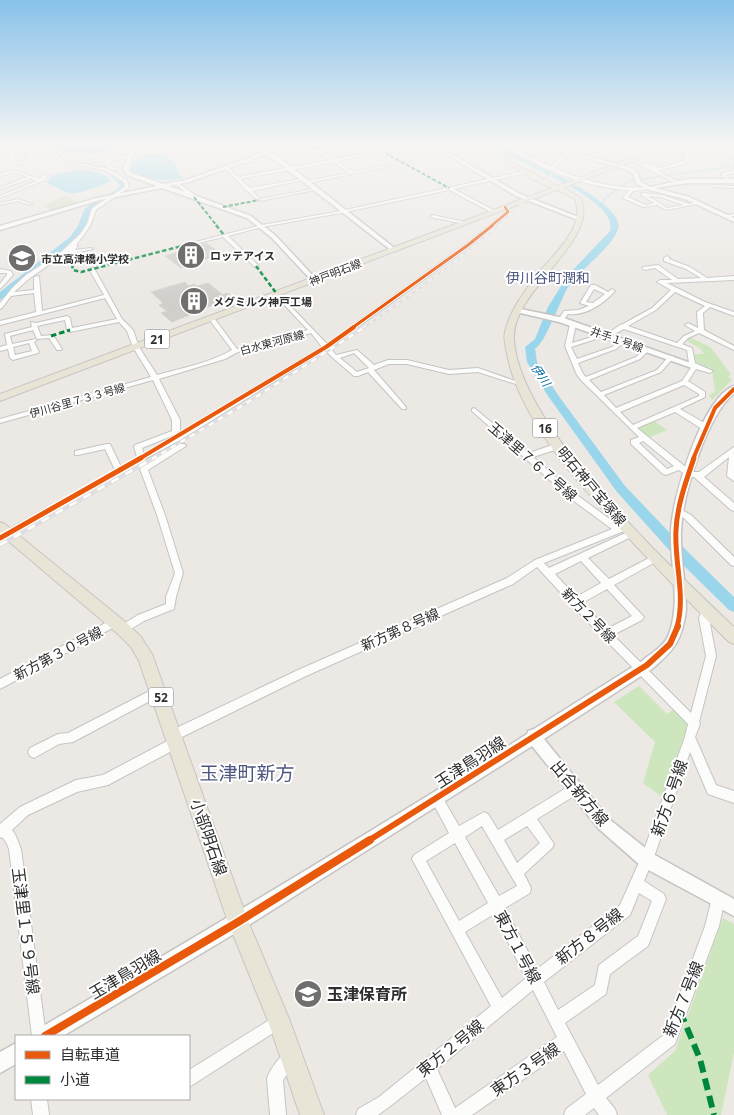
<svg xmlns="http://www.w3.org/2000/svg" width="734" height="1115" font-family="'Noto Sans','Noto Sans JP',sans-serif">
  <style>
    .green { fill: #cee6be }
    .cemetery { fill: #d8e0cc }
    .water { fill: #99d6ec }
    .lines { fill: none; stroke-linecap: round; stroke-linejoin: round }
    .stream { stroke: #99d6ec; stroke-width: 1 }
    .river { fill: #99d6ec; fill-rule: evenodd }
    .building { fill: #d1cecb; stroke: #d7d4d0 }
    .minor-casing { stroke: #c5c4c5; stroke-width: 2 }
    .tertiary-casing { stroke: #c5c4c5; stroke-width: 3 }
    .primary-casing { stroke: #c6c5c4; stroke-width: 2 }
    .minor { fill: #fcfcfb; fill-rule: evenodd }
    .tertiary { fill: #fcfcfb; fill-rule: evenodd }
    .primary { fill: #e8e4d6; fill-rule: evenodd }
    .rail-far2-casing { stroke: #dfdfe1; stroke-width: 2 }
    .rail-far1-casing { stroke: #dfdfe1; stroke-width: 3 }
    .rail-casing { stroke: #dfdfe1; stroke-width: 4.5 }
    .rail-far2 { stroke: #fff; stroke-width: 1; stroke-dasharray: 4; stroke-linecap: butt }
    .rail-far1 { stroke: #fff; stroke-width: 2; stroke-dasharray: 5.5; stroke-linecap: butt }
    .rail { stroke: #fff; stroke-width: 2.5; stroke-dasharray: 8; stroke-linecap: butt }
    .quiet-far3 { stroke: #00873e; stroke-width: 2; stroke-dasharray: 4 2; stroke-linecap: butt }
    .quiet-far2 { stroke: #00873e; stroke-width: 2.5; stroke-dasharray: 4.5 2.5; stroke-linecap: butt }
    .quiet-far1 { stroke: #00873e; stroke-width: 3; stroke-dasharray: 5.5 3; stroke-linecap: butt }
    .quiet { stroke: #00873e; stroke-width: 6; stroke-dasharray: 12 6; stroke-linecap: butt }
    .cycleway-far5-casing { stroke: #fff; stroke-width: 4 }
    .cycleway-far4-casing { stroke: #fff; stroke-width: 5 }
    .cycleway-far3-casing { stroke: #fff; stroke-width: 6 }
    .cycleway-far2-casing { stroke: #fff; stroke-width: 8 }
    .cycleway-far1-casing { stroke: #fff; stroke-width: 9 }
    .cycleway-casing { stroke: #fff; stroke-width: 11 }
    .cycleway-far5 { stroke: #e8590c; stroke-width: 2.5 }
    .cycleway-far4 { stroke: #e8590c; stroke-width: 3 }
    .cycleway-far3 { stroke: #e8590c; stroke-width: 4 }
    .cycleway-far2 { stroke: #e8590c; stroke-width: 5 }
    .cycleway-far1 { stroke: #e8590c; stroke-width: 6 }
    .cycleway { stroke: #e8590c; stroke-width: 8 }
    .labels { text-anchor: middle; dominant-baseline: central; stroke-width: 4; stroke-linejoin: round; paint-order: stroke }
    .far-poi-label { font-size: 11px; font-weight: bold; fill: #2e2e2e; stroke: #fff; text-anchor: start }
    .far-street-label { font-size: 11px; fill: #2e2e2e; stroke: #fff }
    .shield { fill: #fff; stroke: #6d6d6d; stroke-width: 1 }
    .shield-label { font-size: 12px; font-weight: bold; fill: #2e2e2e }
    .far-water-label { font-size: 12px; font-style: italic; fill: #0d6fa3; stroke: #fff }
    .far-quarter-label { font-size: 14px; fill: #4d5680; stroke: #fff }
    .street-label { font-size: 14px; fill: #2e2e2e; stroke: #fff }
    .near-street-label { font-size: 16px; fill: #2e2e2e; stroke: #fff }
    .near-poi-label { font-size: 16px; font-weight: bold; fill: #2e2e2e; stroke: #fff; text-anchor: start }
    .near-quarter-label { font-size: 19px; fill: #4d5680; stroke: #fff }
  </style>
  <rect width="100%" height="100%" fill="#ece8e4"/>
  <!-- green -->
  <path class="green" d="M689 337 710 347 731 374 728 377 732 380 712 400 709 395 715 392 712 369 694 362 695 354H704L700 348 685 340Z
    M654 421 667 430 648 438 636 429Z
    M639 686 667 714 674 709 688 725 662 797 643 783 655 742 614 702Z
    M723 918 734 924V1053L721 1115H667L648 1075 675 1051Z"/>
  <!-- cemetery -->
  <path class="cemetery" d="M65 195 78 204 51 211 43 206Z"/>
  <!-- water -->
  <path class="water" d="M55 145H108L116 150 86 155 59 151Z
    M147 153C162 153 177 158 179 175L184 178C166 180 145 183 131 169L134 161Z
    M80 169C90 171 105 172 111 181 101 185 79 195 70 193 60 191 55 185 46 183L53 175Z"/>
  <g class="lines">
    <!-- stream -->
    <path class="stream" d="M603 204 604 199 629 181 734 166"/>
    <!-- river -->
    <path class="river" d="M490 145H497C517 155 628 203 618 229 610 251 580 268 567 289 560 301 544 346 535 348L537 362 558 395 625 486 689 553 734 597V612L729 610 679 561 617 492 548 396 527 362 525 347 535 339 548 307 568 275 610 231C621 199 511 161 490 145Z
      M111 174H115L127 185 122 191 90 211 86 226 76 241 0 300V292L70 237 78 226 84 210 90 204 118 189 120 185 111 176Z"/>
  </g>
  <!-- building -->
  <path class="building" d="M206 243 219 252 212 254 215 256 181 268 165 256Z
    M185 282 189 286 194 284 197 286 208 283 223 295 227 293 233 297 172 322 161 313 167 311 159 305 163 303 151 292Z"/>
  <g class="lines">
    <defs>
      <path id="minor" d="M26 145H30L31 151 14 153 13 157 34 154 31 161 15 165 10 160 0 162V160L9 158 11 151 28 149ZM30 156 29 159 16 163 13 159Z
        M51 145H55L57 155 63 160 109 169 127 180 129 187 96 210 91 224 83 236 76 245 78 246 75 250 91 248 93 249 74 253V259L99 256H101V258L74 262V265L72 266 69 264V251L30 278 14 292 34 290V277L39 276 42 311 104 295 89 269 94 268 122 319 133 330 139 347 157 375C182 368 209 363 232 350L209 319 210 318H214L237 349 308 330 275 295V293L277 292 327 344 466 244 506 212 503 207 505 206 507 207 510 213 470 246 330 347 336 355 357 350 374 365 388 360H407L449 370 478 368 524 384 523 385H519L478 372 449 374 407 364H389L374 370 406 407V409H402L368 372 358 376H354L333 358 325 350 182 439 145 459 147 464 179 444H185L186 446 148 470 165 515 183 573 176 597 174 609 144 621 126 632 123 633 120 632 118 629 120 626 138 615 166 604V597L175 573 157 515 140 469 143 466 139 463 0 541V534L115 470 105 449 78 455H75V451L107 444H110L121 467 137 457 134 447 135 445 172 431V420L153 380 0 423V419L151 377 133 347 127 331 119 322 70 332 67 330 65 320 37 326 41 336 53 335 62 349 61 350H57L49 338 37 339 33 330 10 336 12 344 36 339 37 340 34 342 39 352 38 353 13 360 10 358 8 349 0 351V347L7 345 5 334 32 327 31 322 36 323 67 316 70 318 72 328 117 319 105 298 0 325V321L36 312 34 293 11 296 2 308 0 309V303L13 287 26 275 61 252 80 234 87 224 92 208 125 187 124 182 107 171 58 160 53 155ZM311 333 322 347 180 433V420L159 379 225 359 238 352ZM29 343 32 351 15 355 13 347ZM354 353 369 368 357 372 340 358ZM174 435 175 436 144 454 142 448Z
        M117 145H132L134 146 120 148Z
        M188 145H193L171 153 145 154 110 161 109 165 117 169 116 171 106 166V161L82 162 80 161 108 159 145 152 171 151Z
        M217 145H234L220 148Z
        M235 145H239L245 149 242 150Z
        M308 145H312L334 159 382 151 371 145H376L391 153 389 154 384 152 337 161 353 172 389 165 391 166 308 183 307 181 349 173 333 162 240 179 250 188 306 178 308 179 252 191 260 199 318 188 320 189 259 201 247 191 224 167 227 166 238 177 330 160 318 152 237 164 235 163 315 150Z
        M505 145H509L551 167 572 145H576L554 168C585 181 616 190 649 187V189L633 191 628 197 646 205 654 203 641 195V193L662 195 689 204 700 202 702 203 666 210 657 205 643 207 623 198 629 190C588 188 537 169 505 145ZM648 196 661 197 684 205 667 208Z
        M599 145H604L628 157 625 158Z
        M639 145H643L637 150 641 157 639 158 633 150Z
        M695 145H702L692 148 687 163 661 170 658 169 661 171V173L677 181V183H675L633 161 635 160 643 164 645 163 661 168 684 161 688 147Z
        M734 160 732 163 734 168 728 163Z
        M13 170 40 179 45 174 48 175 45 180 0 198V196L37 181 31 178 2 189V187L27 177 14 172 0 176V174Z
        M525 171 526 173 454 189 495 211 493 213 449 190 341 213 262 227 228 236 258 265 259 266 256 268 223 237 182 247 180 246 262 225 341 211Z
        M734 171V173L726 175 730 180 728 181 721 174Z
        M177 182 196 196V198H192L176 184Z
        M712 185 734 186V188L713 187Z
        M18 199 32 204 30 205 18 201 0 205V203Z
        M732 214H734V216L726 218 724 217Z
        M432 215 465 222 467 223 465 224 430 217Z
        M667 256 670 258 669 259 690 267 707 278 734 276V280L667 283 705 302 734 312V316L710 307 703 313 704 330 734 346V350L699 333 688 338 682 344 692 348 695 363 713 371 710 373 696 369 688 381 705 392V397L680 409 708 425V429H702L675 412 637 428 692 472H699L734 447V453L733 454H734V481L727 476 729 457 704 477 734 503V511L731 510 694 477 687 476 679 470 666 475 663 474 631 444V440L639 437 582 381 577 375 565 346 570 324 573 322 576 324 572 343 592 337 597 332 602 333 596 339 571 347 577 359 612 347 620 340 625 341 616 349 578 363 583 374 586 377 636 357 645 348H649V350L640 359 589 380 601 392 657 370 669 356H673V358L661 372 604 395 616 408 682 381 692 366 689 363 687 350 624 329 609 337 604 336 620 325 623 324 652 308 671 290 657 282 660 280H672L655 268 645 270 642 268 643 267 658 265 678 279 701 278 686 269 664 261V258ZM675 292 705 306 697 312 698 328 688 323 685 325 695 331 684 336 677 343 628 326 656 310ZM684 385 699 394V396L633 425 620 412ZM643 441 674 466 667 469 639 443Z
        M0 269 11 271 13 275 0 289V284L7 275V273H0Z
        M591 285H595L608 292 612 289 615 291C603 304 586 316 568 314L563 321H559L558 320 564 311 578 310 589 306 580 303ZM594 289 605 294 593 303 586 302Z
        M474 408 529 453 555 444H561V448L533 457 577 495 619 526 626 524 630 527 629 529 544 563 549 568 632 530 636 533 635 535 588 558 609 579 653 556H659L660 558 659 560 614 585 644 617 642 620 613 635 691 713 706 656 699 618 703 607 706 606 709 607 711 610 709 618 716 656 699 722 700 724 695 737 716 785 734 791V803L708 794 690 752 653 860 644 881 664 894 666 899 648 946 610 974 606 994 565 1023 598 1085 665 1034 705 926 713 894 718 892 723 894 725 899 719 926 675 1044 606 1098 615 1109 617 1115H599L594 1108 585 1115H564L566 1109 586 1094 564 1051 472 1115H442L426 1078 389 1107 378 1115H356L358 1109 379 1097 491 1006 412 859 414 855 449 833 433 803 431 799 433 795 437 793 441 795 459 826 484 812 488 814 498 830 571 785 575 783 579 785 581 789 579 793 537 819 554 844 552 848 524 874 531 888 530 893 505 908 537 969 620 905 641 858 685 737 688 724 584 618 537 567 513 584 306 676 180 738 183 742 181 746 108 785 77 792 28 815 12 830 15 834 21 849 46 1036H32L9 849 6 842 2 837 0 838V824L20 807 76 780 103 775 171 739 169 735 170 731 298 670 507 578 535 560 612 529 571 499 472 411V409ZM581 561 601 583 576 597 555 574ZM607 589 632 616 607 629 582 603ZM482 826 517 886 499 896 465 837ZM527 826 540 843 517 863 504 840ZM455 843 488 903 459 921 426 861ZM639 893 652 901 638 936 599 965 595 985 558 1010 544 982 630 915ZM494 914 526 978 502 998 465 932ZM533 990 557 1037 455 1108 437 1069Z
        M678 508 691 515 734 557V566L731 565 685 519 674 511 675 509Z
        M115 618 118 619 120 622 118 625 0 689V679Z
        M159 686 163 688 164 691 163 694 73 742 59 744 34 758 30 756 28 752 30 748 58 734 68 733Z
        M279 1014 284 1016 286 1021 284 1026 194 1084 189 1087V1070Z
        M290 1050 295 1053 298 1058 295 1063 283 1080 286 1115H270L267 1078C271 1068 280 1055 290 1050Z
        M31 1099H47L49 1115H33Z"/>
      <path id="tertiary" d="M130 145H134V151L129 169 131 173 163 184 186 180 265 152 257 145H262L269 150 284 145H290L272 152 397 250 392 251 267 154 189 182 169 186 251 216 276 236 316 279V281H312L272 238 247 218 162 188 100 200 0 230V226L97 198 157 186 127 175 123 169 130 151Z
        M431 145H436L520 194 583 219 578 220 516 196Z
        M538 145H545L632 168 638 173 640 181 650 187 688 179H734V183H688L655 188 689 197 734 218V222L685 199 646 189 636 183 633 174 628 170Z
        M516 308 564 318 699 366 692 368 559 322 516 312Z
        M734 386V393C706 417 683 494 681 530 680 557 686 583 686 610 682 641 674 650 652 669L544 739 609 819 653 854 734 899V916L641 866 599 829 532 746 244 928 63 1036H36L38 1029C203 933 366 835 527 734L528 731 534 729 642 661C651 653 665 646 669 634 681 602 670 566 671 532 671 501 702 397 734 386Z
        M16 1043V1064L0 1073V1052Z"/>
      <path id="primary" d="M471 145H478L558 186 666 145H674L563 188 580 197C602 239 512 290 514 338 517 425 672 568 734 627V644L729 642C698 612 669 580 639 549 592 499 520 424 507 354 506 347 503 339 505 332 509 312 524 292 536 276 552 255 586 229 575 199L557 190 0 401V394L552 188 530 178 509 164Z
        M0 522 5 524 128 624 141 637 152 654 248 921 290 1021 324 1115H300L268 1021 228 922 139 661 131 647 118 634 0 534Z"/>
    </defs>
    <!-- minor casing -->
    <use href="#minor" class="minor-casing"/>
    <!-- tertiary casing -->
    <use href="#tertiary" class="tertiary-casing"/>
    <!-- primary casing -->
    <use href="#primary" class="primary-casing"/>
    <!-- minor -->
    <use href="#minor" class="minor"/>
    <!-- tertiary -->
    <use href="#tertiary" class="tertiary"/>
    <!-- primary -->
    <use href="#primary" class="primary"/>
    <defs>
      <path id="rail-far2" d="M363 328C443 274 514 219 578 145"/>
      <path id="rail-far1" d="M152 459 245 404 365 327"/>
      <path id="rail" d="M0 545 154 458"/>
    </defs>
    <!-- rail-far2 casing -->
    <use href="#rail-far2" class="rail-far2-casing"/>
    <!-- rail-far1 casing -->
    <use href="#rail-far1" class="rail-far1-casing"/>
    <!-- rail casing -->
    <use href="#rail" class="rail-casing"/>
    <!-- rail-far2 -->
    <use href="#rail-far2" class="rail-far2"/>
    <!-- rail-far1 -->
    <use href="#rail-far1" class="rail-far1"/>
    <!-- rail -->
    <use href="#rail" class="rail"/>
    <!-- quiet-far3 -->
    <path class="quiet-far3" d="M314 148 328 145
      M389 153 387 154 449 188
      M194 197 217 226
      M223 207 259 200"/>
    <!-- quiet-far2 -->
    <path class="quiet-far2" d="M216 225 224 235
      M72 264 73 270 81 272 182 246
      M256 266 277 294"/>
    <!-- quiet-far1 -->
    <path class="quiet-far1" d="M51 336 70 330"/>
    <!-- quiet -->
    <path class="quiet" d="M680 1011 700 1059 714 1115"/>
    <defs>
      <path id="cycleway-far5" d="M491 226 508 212 505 207"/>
      <path id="cycleway-far4" d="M352 328 468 245 493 225"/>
      <path id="cycleway-far3" d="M139 459 326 347 354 327
        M693 459 715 408 734 389"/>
      <path id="cycleway-far2" d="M0 538 141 458
        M677 627C686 595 674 562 676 530 677 506 686 481 694 458"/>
      <path id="cycleway-far1" d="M368 841 647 665 670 644 678 626"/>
      <path id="cycleway" d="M45 1036 238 922 370 840"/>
    </defs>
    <!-- cycleway-far5 casing -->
    <use href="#cycleway-far5" class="cycleway-far5-casing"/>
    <!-- cycleway-far4 casing -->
    <use href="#cycleway-far4" class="cycleway-far4-casing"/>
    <!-- cycleway-far3 casing -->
    <use href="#cycleway-far3" class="cycleway-far3-casing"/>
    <!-- cycleway-far2 casing -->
    <use href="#cycleway-far2" class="cycleway-far2-casing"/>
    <!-- cycleway-far1 casing -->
    <use href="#cycleway-far1" class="cycleway-far1-casing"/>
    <!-- cycleway casing -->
    <use href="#cycleway" class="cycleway-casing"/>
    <!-- cycleway-far5 -->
    <use href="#cycleway-far5" class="cycleway-far5"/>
    <!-- cycleway-far4 -->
    <use href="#cycleway-far4" class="cycleway-far4"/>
    <!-- cycleway-far3 -->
    <use href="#cycleway-far3" class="cycleway-far3"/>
    <!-- cycleway-far2 -->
    <use href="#cycleway-far2" class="cycleway-far2"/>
    <!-- cycleway-far1 -->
    <use href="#cycleway-far1" class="cycleway-far1"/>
    <!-- cycleway -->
    <use href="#cycleway" class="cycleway"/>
  </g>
  <!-- sky -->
  <linearGradient id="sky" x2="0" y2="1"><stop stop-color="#88c2ea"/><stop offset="0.48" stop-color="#f6f5f3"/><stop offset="1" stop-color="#f6f5f3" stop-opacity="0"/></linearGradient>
  <rect width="734" height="301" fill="url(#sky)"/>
  <!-- icons -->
  <defs>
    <symbol id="building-disc" viewBox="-11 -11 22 22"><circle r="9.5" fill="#706f6e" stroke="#fff"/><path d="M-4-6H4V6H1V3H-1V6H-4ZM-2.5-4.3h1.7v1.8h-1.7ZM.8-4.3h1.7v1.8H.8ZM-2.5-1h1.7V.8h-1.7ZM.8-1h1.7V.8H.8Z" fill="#fff"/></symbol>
    <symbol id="school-disc" viewBox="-11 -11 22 22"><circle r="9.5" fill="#706f6e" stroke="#fff"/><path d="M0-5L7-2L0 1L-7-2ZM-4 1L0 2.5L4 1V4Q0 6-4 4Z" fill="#fff"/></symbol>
  </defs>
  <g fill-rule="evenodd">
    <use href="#building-disc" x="175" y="239" width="32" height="32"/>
    <use href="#school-disc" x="6" y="242" width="32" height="32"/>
    <use href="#building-disc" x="178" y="285" width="32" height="32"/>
    <use href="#school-disc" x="292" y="978" width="32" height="32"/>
  </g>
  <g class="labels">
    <!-- far-poi labels -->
    <g class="far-poi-label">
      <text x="210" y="255">ロッテアイス</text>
      <text x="41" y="258">市立高津橋小学校</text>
      <text x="213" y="301">メグミルク神戸工場</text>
    </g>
    <!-- far-street labels -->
    <g class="far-street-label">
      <text transform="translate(335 272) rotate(-21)">神戸明石線</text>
      <text transform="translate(617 339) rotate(19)">井手１号線</text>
      <text transform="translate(272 342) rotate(-15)">白水東河原線</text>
      <text transform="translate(77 400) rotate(-16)">伊川谷里７３３号線</text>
    </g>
    <!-- shield labels -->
    <g class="shield">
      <rect x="144.5" y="329.5" width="25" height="19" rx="4"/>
      <rect x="532.5" y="418.5" width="25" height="19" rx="4"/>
      <rect x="148.5" y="687.5" width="25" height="19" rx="4"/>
    </g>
    <g class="shield-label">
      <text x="157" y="339">21</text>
      <text x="545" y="428">16</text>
      <text x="161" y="697">52</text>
    </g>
    <!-- far-water labels -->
    <g class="far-water-label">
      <text transform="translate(541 375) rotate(56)">伊川</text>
    </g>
    <!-- far-quarter labels -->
    <g class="far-quarter-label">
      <text x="548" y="277">伊川谷町潤和</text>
    </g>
    <!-- street labels -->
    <g class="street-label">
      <text transform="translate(533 461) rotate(41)">玉津里７６７号線</text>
      <text transform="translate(592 486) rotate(50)">明石神戸宝塚線</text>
      <text transform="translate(589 615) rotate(46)">新方２号線</text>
      <text transform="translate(400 629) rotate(-24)">新方第８号線</text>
      <text transform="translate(58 653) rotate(-28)">新方第３０号線</text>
    </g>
    <!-- near-street labels -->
    <g class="near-street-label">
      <text transform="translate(470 762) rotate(-33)">玉津鳥羽線</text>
      <text transform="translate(580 793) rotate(50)">出合新方線</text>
      <text transform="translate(669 798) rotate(-71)">新方６号線</text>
      <text transform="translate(209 837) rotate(71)">小部明石線</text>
      <text transform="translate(26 931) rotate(83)">玉津里１５９号線</text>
      <text transform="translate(589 936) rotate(-38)">新方８号線</text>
      <text transform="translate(518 947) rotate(62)">東方１号線</text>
      <text transform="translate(125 974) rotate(-31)">玉津鳥羽線</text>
      <text transform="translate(683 999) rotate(-68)">新方７号線</text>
      <text transform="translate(450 1048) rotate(-39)">東方２号線</text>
      <text transform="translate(525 1069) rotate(-35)">東方３号線</text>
    </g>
    <!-- near-poi labels -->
    <g class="near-poi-label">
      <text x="327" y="994">玉津保育所</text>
    </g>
    <!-- near-quarter labels -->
    <g class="near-quarter-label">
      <text x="247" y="773">玉津町新方</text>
    </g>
  </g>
  <!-- legend -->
  <rect x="15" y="1035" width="175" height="65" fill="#ffffff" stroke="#ababab"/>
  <rect x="25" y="1051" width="25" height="8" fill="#e8590c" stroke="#ababab"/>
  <text x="60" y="1060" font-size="15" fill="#2e2e2e">自転車道</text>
  <rect x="25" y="1076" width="25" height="8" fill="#00873e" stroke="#ababab"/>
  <text x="60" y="1085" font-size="15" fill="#2e2e2e">小道</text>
</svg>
